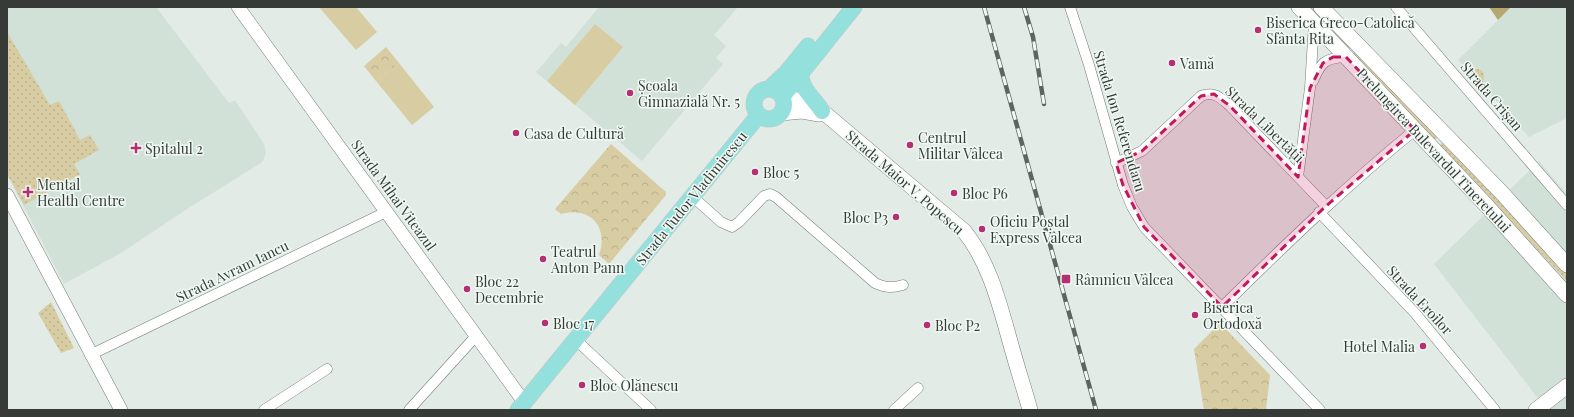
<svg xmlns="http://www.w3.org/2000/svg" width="1574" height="417" font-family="'Playfair Display',serif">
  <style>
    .built { fill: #d1e1d7 }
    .grass { fill: url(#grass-dots) }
    .forest { fill: url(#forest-firs) }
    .park { fill: url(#park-crowns) }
    .pitch { fill: #d8cca3 }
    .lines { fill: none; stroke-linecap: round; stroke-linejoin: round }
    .minor-casing { stroke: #747c77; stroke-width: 11 }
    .tertiary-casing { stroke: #747c77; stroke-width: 14 }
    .secondary-casing { stroke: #747c77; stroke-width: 16 }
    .primary-casing { stroke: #c7c8c7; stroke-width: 17 }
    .minor { stroke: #fff; stroke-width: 10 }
    .tertiary { stroke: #fff; stroke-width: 13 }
    .secondary { stroke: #fff; stroke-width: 15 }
    .primary { stroke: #94e0dd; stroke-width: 16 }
    .rail-casing { stroke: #5f6461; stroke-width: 4.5 }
    .rail { stroke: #f0f9f3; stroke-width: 3; stroke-dasharray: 9; stroke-linecap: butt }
    .marked { fill: #c2185b; fill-opacity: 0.2; stroke: #c2185b; stroke-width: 3; stroke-dasharray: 8 5; stroke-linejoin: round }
    .poi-dot { fill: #b62f72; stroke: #f0f9f3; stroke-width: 1.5 }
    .labels { text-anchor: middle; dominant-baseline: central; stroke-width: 3; stroke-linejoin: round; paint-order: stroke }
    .poi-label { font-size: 14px; fill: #373b38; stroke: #f0f9f3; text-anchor: start }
    .street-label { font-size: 14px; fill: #373b38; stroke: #f0f9f3 }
  </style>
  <defs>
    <pattern id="grass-dots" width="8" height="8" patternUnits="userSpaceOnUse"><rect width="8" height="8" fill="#d8cca3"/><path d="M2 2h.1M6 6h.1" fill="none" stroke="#bab08d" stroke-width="1.8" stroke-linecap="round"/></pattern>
    <pattern id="forest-firs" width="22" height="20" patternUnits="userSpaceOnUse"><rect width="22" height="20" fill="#b6a670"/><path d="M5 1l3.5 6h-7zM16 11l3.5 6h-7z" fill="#95885d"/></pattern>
    <pattern id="park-crowns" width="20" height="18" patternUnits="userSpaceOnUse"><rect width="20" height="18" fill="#d8cca3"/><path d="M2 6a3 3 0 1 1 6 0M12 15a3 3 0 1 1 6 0" fill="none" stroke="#bab08d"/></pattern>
  </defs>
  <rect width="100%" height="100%" fill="#e2ebe6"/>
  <!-- built -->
  <path class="built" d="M7 7H156L229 103 235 100 264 144 266 152 264 159 261 163 187 209 121 253 64 284 7 174Z
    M599 7H738L714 35 726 46 716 58 723 64 642 161 536 72 561 43 566 47Z
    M1511 7H1567V118L1529 137 1458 60Z
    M1539 161 1567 194V410H1547L1434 264Z"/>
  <!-- grass -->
  <path class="grass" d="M1305 7H1313L1352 46 1348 50Z
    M7 32 50 105 59 101 80 140 90 135 99 150 74 164 80 174 24 205 7 174Z
    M1356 51 1438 136 1435 140 1352 54Z
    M1476 69C1486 70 1486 78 1481 84L1469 71Z
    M1444 141 1567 272V281L1440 145Z
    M51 302 74 348 61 353 38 313Z"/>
  <!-- forest -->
  <path class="forest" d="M1489 7H1511L1498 20Z"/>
  <!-- park -->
  <path class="park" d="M386 47 399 63 376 81 364 66Z
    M611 144 666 192V195L609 264 599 255C609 227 590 206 561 214L555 209Z
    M1220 323 1270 375 1266 410H1204L1194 349Z"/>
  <!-- pitch -->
  <path class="pitch" d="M319 7H356L377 32 356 50Z
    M595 24 623 47 575 105 547 81Z
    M399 63 434 107 412 125 376 81Z"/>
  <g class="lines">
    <defs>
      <path id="minor" d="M1070 7 1089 65 1123 185 1132 207 1144 227 1320 410
        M1396 7 1567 205
        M1313 81C1321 62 1325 58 1346 57
        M1116 163 1142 151 1201 96C1214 91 1220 97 1230 106L1326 206
        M1298 177 1310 88 1314 23
        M693 197 721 222 732 227 739 222 764 196 770 194 776 197 875 283C886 288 892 288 903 285
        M1319 212 1415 313 1495 410
        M1222 307C1285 245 1347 185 1415 130
        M576 340 651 410
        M90 355 386 212
        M264 410 327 369
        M409 410 476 336
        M894 410 918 388"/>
      <path id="tertiary" d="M238 7 524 402
        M7 195 121 410"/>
      <path id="secondary" d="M1299 7 1487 206 1567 295
        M1321 7 1502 193 1567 265
        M782 97 809 102 822 111 964 231C990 263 1000 306 1011 345 1017 367 1024 388 1030 410
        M781 113 802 111 819 114
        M1536 410 1567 386"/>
      <path id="primary" d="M801 73C800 89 814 98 822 111
        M754 104a15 15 0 1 1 30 0a15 15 0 1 1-30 0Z
        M769 89 786 73 808 46
        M782 97 854 7
        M518 410 758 116"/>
    </defs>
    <!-- minor casing -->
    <use href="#minor" class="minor-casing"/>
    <!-- tertiary casing -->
    <use href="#tertiary" class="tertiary-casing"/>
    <!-- secondary casing -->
    <use href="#secondary" class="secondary-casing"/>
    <!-- primary casing -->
    <use href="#primary" class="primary-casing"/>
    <!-- minor -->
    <use href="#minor" class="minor"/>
    <!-- tertiary -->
    <use href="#tertiary" class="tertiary"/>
    <!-- secondary -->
    <use href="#secondary" class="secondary"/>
    <!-- primary -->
    <use href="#primary" class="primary"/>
    <defs>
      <path id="rail" d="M984 7 1096 410
        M1024 7 1033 37 1044 104"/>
    </defs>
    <!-- rail casing -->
    <use href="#rail" class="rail-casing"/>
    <!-- rail -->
    <use href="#rail" class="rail"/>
  </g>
  <!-- marked area -->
  <path class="marked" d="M1333 57H1346L1415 130 1326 206 1222 307 1144 227 1123 185 1116 163 1142 151 1201 96 1214 94 1230 106 1298 177 1310 88 1323 63Z"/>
  <!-- markers -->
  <g class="poi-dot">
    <circle cx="1258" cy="30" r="4"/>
    <circle cx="1172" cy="63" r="4"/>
    <circle cx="630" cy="93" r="4"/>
    <circle cx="516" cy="133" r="4"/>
    <circle cx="910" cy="145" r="4"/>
    <path d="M134 142h4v4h4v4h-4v4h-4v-4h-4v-4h4z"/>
    <circle cx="755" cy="172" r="4"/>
    <path d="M26 186h4v4h4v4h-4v4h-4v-4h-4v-4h4z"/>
    <circle cx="954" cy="193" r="4"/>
    <circle cx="896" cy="217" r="4"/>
    <circle cx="982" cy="229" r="4"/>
    <circle cx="543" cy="259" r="4"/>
    <rect x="1061" y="274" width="10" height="10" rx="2"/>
    <circle cx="467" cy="289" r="4"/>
    <circle cx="1195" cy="315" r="4"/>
    <circle cx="545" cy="323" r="4"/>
    <circle cx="927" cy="325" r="4"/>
    <circle cx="1423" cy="346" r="4"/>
    <circle cx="582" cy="385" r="4"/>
  </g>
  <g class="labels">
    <!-- poi labels -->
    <g class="poi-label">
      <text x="1266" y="22">Biserica Greco-Catolică<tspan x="1266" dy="16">Sfânta Rita</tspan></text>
      <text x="1180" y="63">Vamă</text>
      <text x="638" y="85">Școala<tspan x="638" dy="16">Gimnazială Nr. 5</tspan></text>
      <text x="524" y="133">Casa de Cultură</text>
      <text x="918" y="137">Centrul<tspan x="918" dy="16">Militar Vâlcea</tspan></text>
      <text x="145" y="148">Spitalul 2</text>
      <text x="763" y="172">Bloc 5</text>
      <text x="37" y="184">Mental<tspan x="37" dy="16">Health Centre</tspan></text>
      <text x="962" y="193">Bloc P6</text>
      <text x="888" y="217" text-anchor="end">Bloc P3</text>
      <text x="990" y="221">Oficiu Poștal<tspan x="990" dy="16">Express Vâlcea</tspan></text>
      <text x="551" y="251">Teatrul<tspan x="551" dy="16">Anton Pann</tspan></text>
      <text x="1075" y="279">Râmnicu Vâlcea</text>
      <text x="475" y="281">Bloc 22<tspan x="475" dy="16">Decembrie</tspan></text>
      <text x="1203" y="307">Biserica<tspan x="1203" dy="16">Ortodoxă</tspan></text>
      <text x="553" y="323">Bloc 17</text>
      <text x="935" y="325">Bloc P2</text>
      <text x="1415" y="346" text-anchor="end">Hotel Malia</text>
      <text x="590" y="385">Bloc Olănescu</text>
    </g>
    <!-- street labels -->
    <g class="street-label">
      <text transform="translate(1492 96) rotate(49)">Strada Crișan</text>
      <text transform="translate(1120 121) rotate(73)">Strada Ion Referendaru</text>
      <text transform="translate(1265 124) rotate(44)">Strada Libertății</text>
      <text transform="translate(1434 150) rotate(47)">Prelungirea Bulevardul Tineretului</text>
      <text transform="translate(905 182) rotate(41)">Strada Maior V. Popescu</text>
      <text transform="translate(394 195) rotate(54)">Strada Mihai Viteazul</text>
      <text transform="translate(691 198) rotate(-51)">Strada Tudor Vladimirescu</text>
      <text transform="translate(232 271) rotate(-26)">Strada Avram Iancu</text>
      <text transform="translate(1420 300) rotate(47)">Strada Eroilor</text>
    </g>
  </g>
  <!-- border -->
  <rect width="1574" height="417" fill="none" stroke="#373b38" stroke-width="16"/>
</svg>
